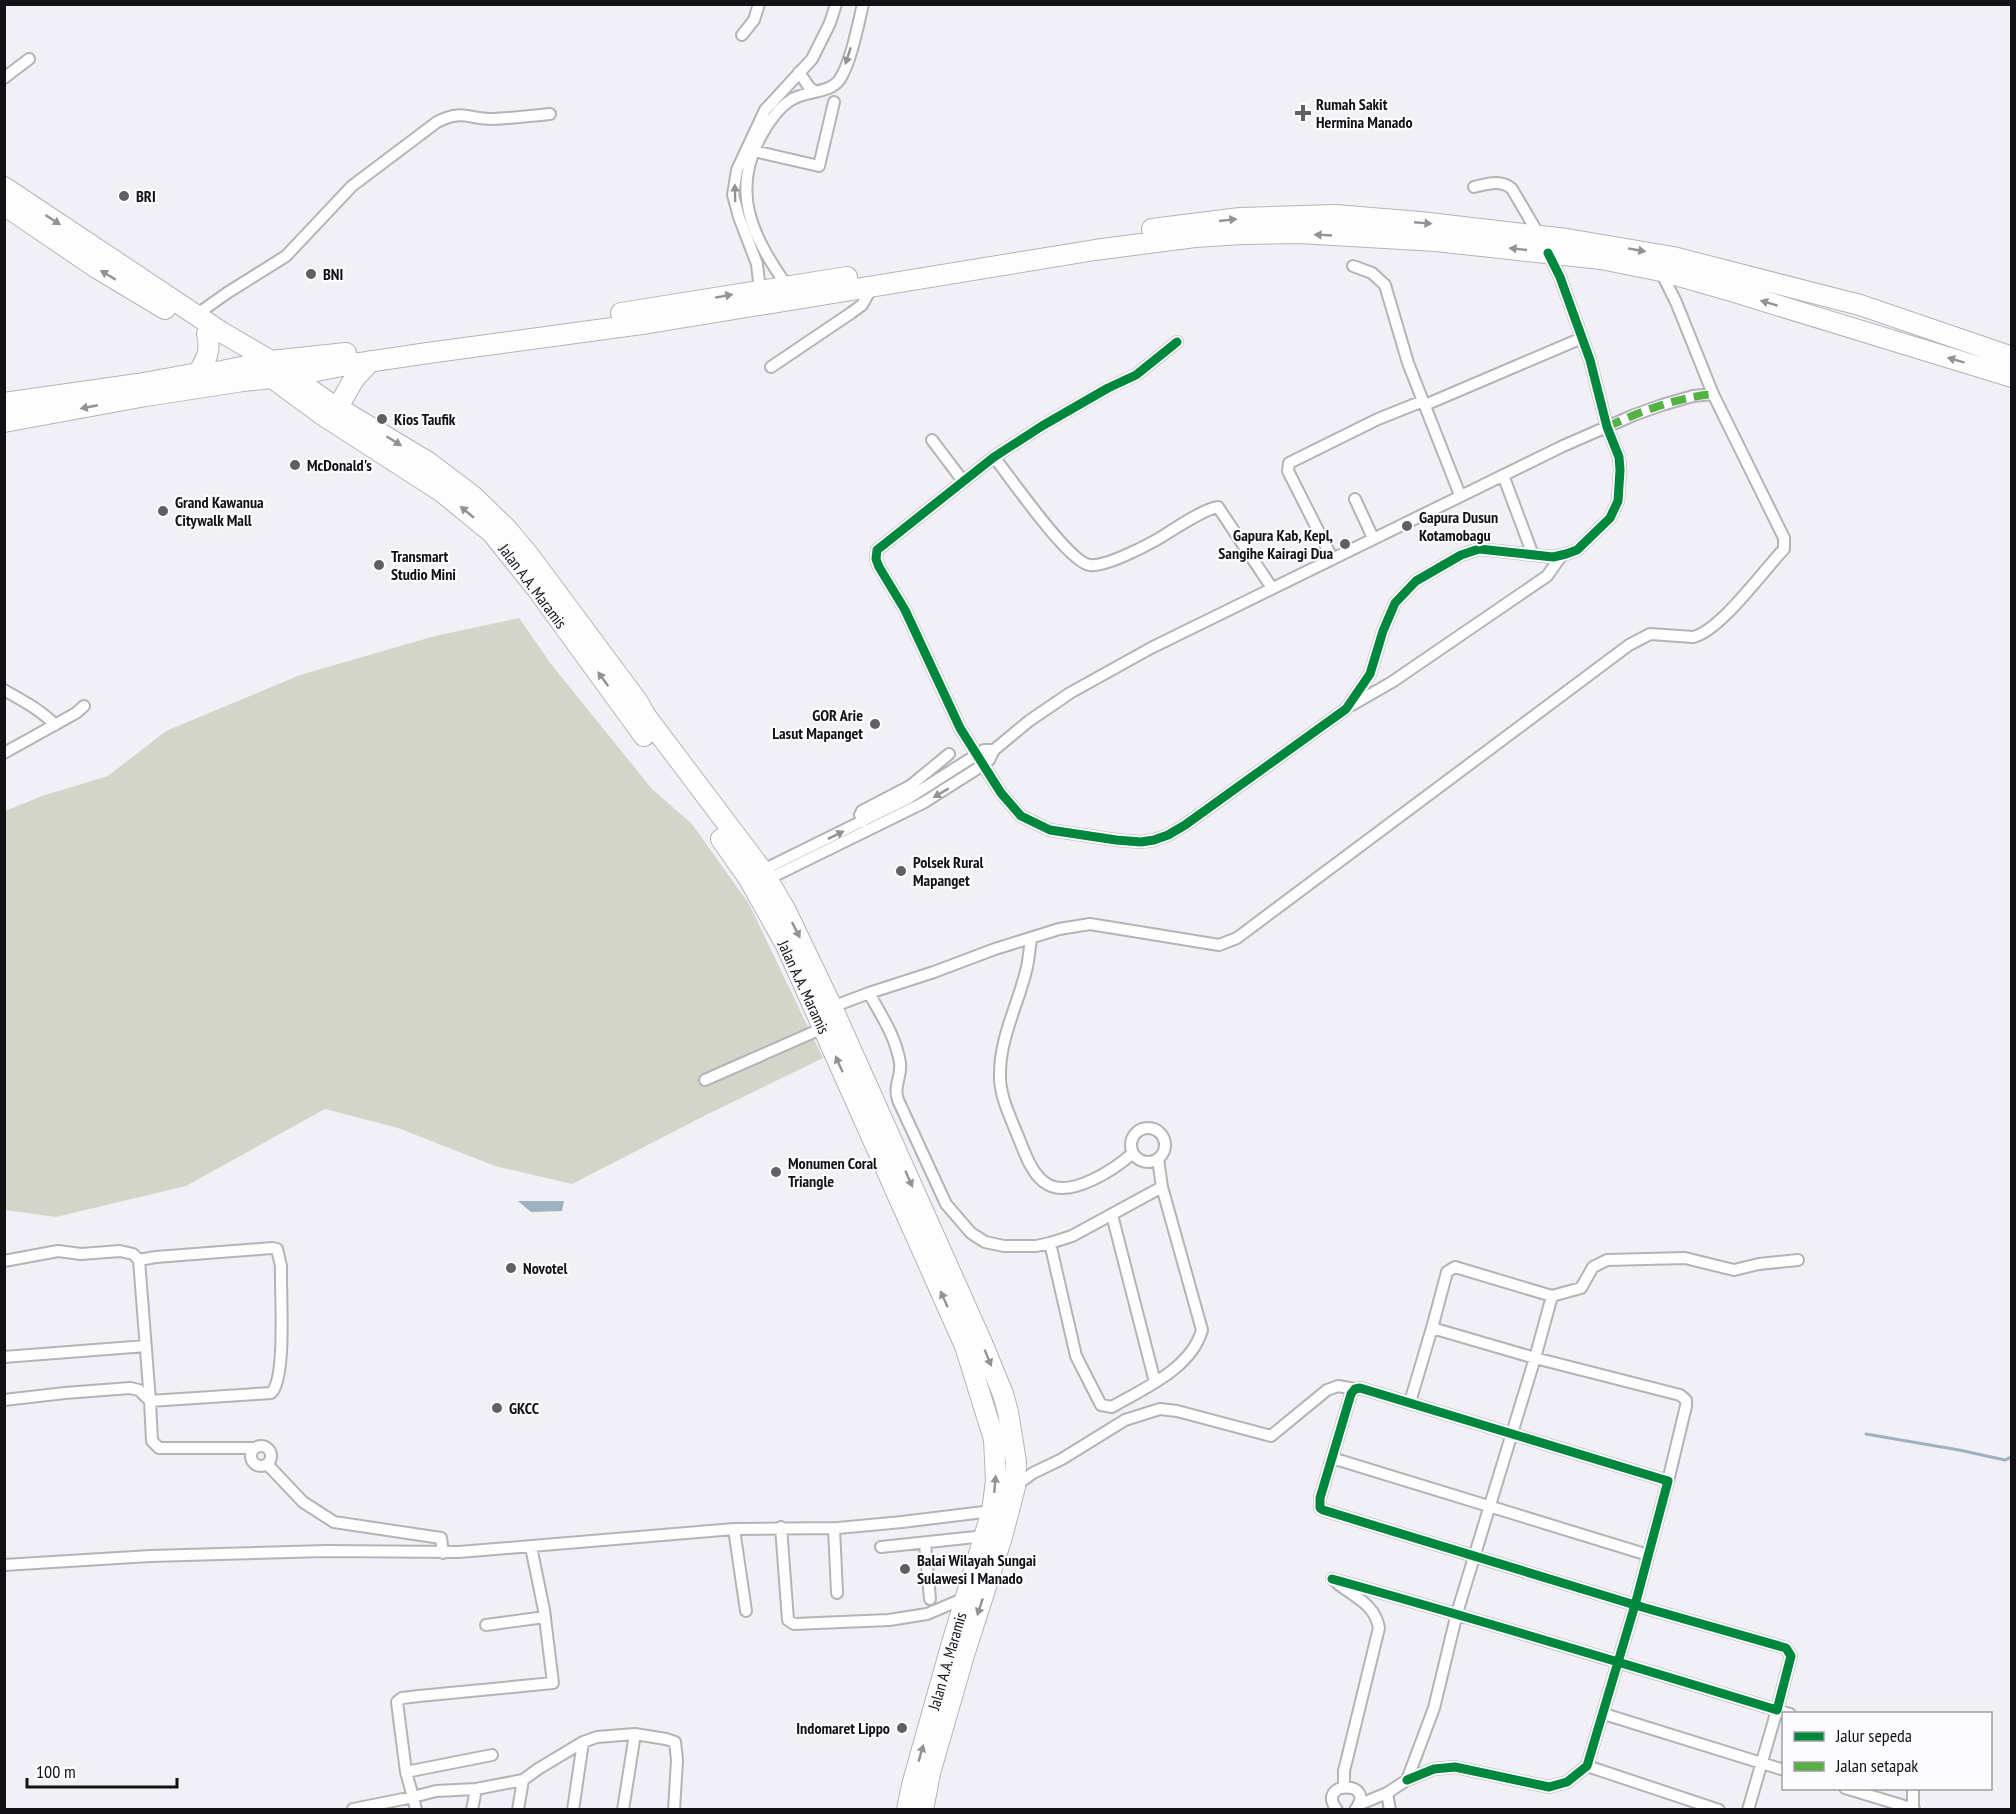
<svg xmlns="http://www.w3.org/2000/svg" width="2016" height="1814" font-family="'PT Sans Narrow',sans-serif">
  <style>
    .green { fill: #d4d5c9 }
    .water { fill: #9cb2c1 }
    .lines { fill: none; stroke-linecap: round; stroke-linejoin: round }
    .stream { stroke: #9cb2c1; stroke-width: 3 }
    .street-casing { stroke: #b4b4b8; stroke-width: 14 }
    .highway-casing { stroke: #b4b4b8; stroke-width: 22 }
    .street { stroke: #fdfdfe; stroke-width: 10 }
    .highway { stroke: #fdfdfe; stroke-width: 20 }
    .quiet { stroke: #54b144; stroke-width: 8; stroke-dasharray: 15 8; stroke-linecap: butt }
    .cycleway-casing { stroke: #fcfcfe; stroke-width: 13 }
    .cycleway { stroke: #00873e; stroke-width: 9 }
    .oneway { fill: #939395 }
    .poi-dot { fill: #605f64; stroke: #fcfcfe; stroke-width: 2 }
    .labels { text-anchor: middle; dominant-baseline: central; stroke-width: 4.5; stroke-linejoin: round; paint-order: stroke }
    .poi-label { font-size: 16px; font-weight: bold; fill: #121115; stroke: #fcfcfe; text-anchor: start }
    .street-label { font-size: 16px; fill: #121115; stroke: #fcfcfe }
  </style>
  <rect width="100%" height="100%" fill="#f1f0f6"/>
  <!-- green -->
  <path class="green" d="M519 618 551 664 652 789 692 824 749 904 823 1058 706 1115 572 1184 495 1166 398 1128 325 1109 186 1186 56 1217 5 1210V811L42 796 108 776 166 731 300 675 435 636Z"/>
  <!-- water -->
  <path class="water" d="M518 1201H564L562 1211 531 1212Z"/>
  <g class="lines">
    <!-- stream -->
    <path class="stream" d="M1866 1434 1959 1450 2005 1460 2012 1457"/>
    <defs>
      <path id="street" d="M742 35 754 20 759 4
        M799 72 809 87 814 91
        M4 78 29 59
        M754 151 819 166 834 102
        M1474 187C1487 184 1501 179 1512 189L1539 235
        M1353 266 1372 273 1385 285 1408 363 1460 495
        M787 286C753 237 729 192 762 134 769 122 779 107 791 100 806 90 830 94 840 79 851 62 858 25 863 4
        M760 290 757 264 739 217 733 195 737 170 765 110 812 59 830 23 836 4
        M196 315 227 293 286 256 352 186 437 122C462 109 468 119 493 119 512 118 531 116 550 114
        M1177 342 1136 375 1108 388 1042 426 994 457 877 550 876 559 879 567 905 610 960 728 1001 793 1021 816 1050 830 1116 840 1141 842 1154 840 1168 835 1185 825 1346 709 1370 674 1383 631 1395 603 1416 581 1461 555 1479 549 1553 557 1566 554 1577 550 1610 518 1618 501 1620 470 1619 457 1607 427 1590 360 1560 277 1548 253
        M771 367 851 313 862 305 872 287
        M1425 405 1582 338
        M932 440 963 481
        M994 457C1010 477 1069 563 1090 565 1105 567 1144 547 1158 539 1173 530 1203 509 1218 507L1272 588
        M1503 475 1533 555
        M1355 499 1373 538
        M1332 558 1288 471 1289 463 1378 419 1423 401
        M4 690C23 701 41 710 55 725
        M1352 705 1392 682 1547 576 1562 555
        M4 753 76 713 84 706
        M863 822 860 815 862 811 910 786 949 754
        M759 872 907 799 984 750H994
        M764 881 923 803 983 765 989 760 994 750 1029 721 1070 693 1151 648 1563 446 1634 415 1662 405 1693 396 1713 394
        M1031 940C1029 950 1029 961 1026 971 1018 1004 1000 1038 1000 1073 999 1094 1009 1114 1017 1134 1024 1150 1031 1175 1047 1184 1071 1199 1116 1168 1133 1153
        M869 993 934 972 995 949 1059 929 1090 924 1219 945 1237 938 1629 645 1650 634 1693 637C1720 631 1763 571 1784 549V538L1713 394 1676 302 1661 272
        M832 1007 869 993C881 1015 896 1037 900 1063 902 1077 893 1085 898 1100L946 1204 971 1233 985 1242 1004 1246H1036L1050 1243 1072 1236 1162 1187 1158 1159
        M705 1080 823 1028
        M1131 1145a17 17 0 1 1 34 0a17 17 0 1 1-34 0Z
        M1112 1215 1155 1382
        M1050 1243 1076 1356 1101 1405 1112 1407C1144 1388 1191 1369 1202 1330L1162 1187
        M4 1261 58 1251 81 1254 120 1251 133 1254 139 1260
        M1552 1296 1581 1288 1593 1267 1607 1260 1685 1258 1734 1270 1759 1264 1798 1260
        M4 1357 146 1346
        M4 1400 65 1393 130 1388 139 1390 150 1401
        M150 1401 139 1260 156 1257 272 1248 277 1249 281 1266C280 1290 287 1379 271 1393L150 1401 152 1441 159 1448H255
        M1410 1402 1432 1328 1535 1358 1680 1395 1686 1400V1406L1668 1481
        M251 1456a10 10 0 1 1 20 0a10 10 0 1 1-20 0Z
        M1332 1458 1648 1555
        M267 1464 303 1502 334 1522 441 1538 443 1553
        M1015 1486 1033 1473 1062 1459 1125 1420 1160 1409 1177 1411 1271 1436 1327 1390 1338 1386 1355 1389
        M781 1527 788 1620 794 1624 889 1620 927 1614 965 1598
        M834 1528 837 1593
        M734 1529 746 1611
        M925 1544 930 1599
        M881 1547 985 1536
        M4 1565 150 1556 326 1551 459 1552 734 1529 838 1528 902 1522 992 1511
        M1332 1579C1481 1620 1629 1665 1777 1710L1791 1656 1786 1648 1635 1605 1323 1510 1320 1508V1498L1351 1394 1355 1389 1360 1388 1668 1481 1635 1605 1587 1766 1567 1782 1549 1787 1455 1767 1434 1769 1407 1780
        M1337 1583C1354 1597 1375 1604 1379 1628L1344 1771V1786
        M486 1625 545 1617
        M1604 1714 1784 1770
        M492 1755 406 1772 397 1702 402 1698 419 1696 553 1683 544 1610 531 1547
        M1587 1766 1719 1810
        M1845 1788 1914 1809
        M1913 1788V1810
        M1358 1805 1387 1793
        M353 1809 413 1797 406 1772
        M416 1810 413 1797 436 1791 476 1789 523 1780 538 1769 583 1742 597 1737 635 1734 666 1739 675 1742 677 1760 674 1810
        M472 1810 476 1789
        M518 1810 523 1780
        M573 1810 583 1742
        M623 1810 635 1734
        M1337 1810C1314 1780 1379 1780 1355 1810
        M1390 1810 1387 1793 1407 1780 1434 1708 1457 1613 1535 1358 1552 1296 1455 1267 1447 1272 1432 1328
        M1748 1810 1777 1710 1790 1714"/>
      <path id="highway" d="M4 187 223 333 271 361 325 400 428 462 473 496 507 529 528 554 638 702 645 715 762 870 785 909 832 1007 983 1345 1003 1394 1008 1412 1016 1462 1015 1487 1002 1537 964 1655 930 1773 923 1810
        M4 205 95 267 165 309
        M1152 229 1240 218 1335 215 1420 222 1567 239 1673 257 1860 305 2012 357
        M621 313 847 277
        M198 373C207 359 211 350 207 334
        M268 375 321 414 442 492 492 533 537 589 644 736
        M4 403 138 384 198 373 217 372 271 361 346 353
        M338 407 354 379 371 361
        M4 422 146 396 243 381 291 376 347 365 428 353 649 323 1095 250 1195 237 1242 234 1299 233 1436 241 1601 259 1661 271 1731 291 2012 377
        M721 839 749 879 786 945 965 1346 994 1439 996 1481 992 1511 952 1643 912 1785 907 1810"/>
    </defs>
    <!-- street casing -->
    <use href="#street" class="street-casing"/>
    <!-- highway casing -->
    <use href="#highway" class="highway-casing"/>
    <!-- street -->
    <use href="#street" class="street"/>
    <!-- highway -->
    <use href="#highway" class="highway"/>
    <!-- quiet -->
    <path class="quiet" d="M1607 427C1641 411 1676 398 1713 394"/>
    <defs>
      <path id="cycleway" d="M1177 342 1136 375 1108 388 1042 426 994 457 877 550 876 559 879 567 905 610 960 728 1001 793 1021 816 1050 830 1116 840 1141 842 1154 840 1168 835 1185 825 1346 709 1370 674 1383 631 1395 603 1416 581 1461 555 1479 549 1553 557 1566 554 1577 550 1610 518 1618 501 1620 470 1619 457 1607 427 1590 360 1560 277 1548 253
        M1332 1579C1481 1620 1629 1665 1777 1710L1791 1656 1786 1648 1635 1605 1323 1510 1320 1508V1498L1351 1394 1355 1389 1360 1388 1668 1481 1635 1605 1587 1766 1567 1782 1549 1787 1455 1767 1434 1769 1407 1780"/>
    </defs>
    <!-- cycleway casing -->
    <use href="#cycleway" class="cycleway-casing"/>
    <!-- cycleway -->
    <use href="#cycleway" class="cycleway"/>
  </g>
  <!-- one-way arrows -->
  <defs><path id="oneway-solid" d="M-6-.8H1V-3.2L6.5 0L1 3.2V.8H-6Z" transform="scale(1.5)"/></defs>
  <g class="oneway">
    <use href="#oneway-solid" transform="translate(848 56) rotate(108)"/>
    <use href="#oneway-solid" transform="translate(735 193) rotate(-91)"/>
    <use href="#oneway-solid" transform="translate(53 220) rotate(33)"/>
    <use href="#oneway-solid" transform="translate(1228 220) rotate(-6)"/>
    <use href="#oneway-solid" transform="translate(1423 223) rotate(5)"/>
    <use href="#oneway-solid" transform="translate(1323 235) rotate(-177)"/>
    <use href="#oneway-solid" transform="translate(1518 249) rotate(-174)"/>
    <use href="#oneway-solid" transform="translate(1637 250) rotate(10)"/>
    <use href="#oneway-solid" transform="translate(108 275) rotate(-149)"/>
    <use href="#oneway-solid" transform="translate(724 296) rotate(-10)"/>
    <use href="#oneway-solid" transform="translate(1769 303) rotate(-163)"/>
    <use href="#oneway-solid" transform="translate(1956 360) rotate(-163)"/>
    <use href="#oneway-solid" transform="translate(89 407) rotate(169)"/>
    <use href="#oneway-solid" transform="translate(394 441) rotate(32)"/>
    <use href="#oneway-solid" transform="translate(467 512) rotate(-140)"/>
    <use href="#oneway-solid" transform="translate(603 679) rotate(-126)"/>
    <use href="#oneway-solid" transform="translate(941 793) rotate(149)"/>
    <use href="#oneway-solid" transform="translate(836 835) rotate(-26)"/>
    <use href="#oneway-solid" transform="translate(796 930) rotate(63)"/>
    <use href="#oneway-solid" transform="translate(839 1064) rotate(-114)"/>
    <use href="#oneway-solid" transform="translate(909 1179) rotate(66)"/>
    <use href="#oneway-solid" transform="translate(944 1299) rotate(-114)"/>
    <use href="#oneway-solid" transform="translate(988 1358) rotate(68)"/>
    <use href="#oneway-solid" transform="translate(995 1484) rotate(-85)"/>
    <use href="#oneway-solid" transform="translate(980 1607) rotate(108)"/>
    <use href="#oneway-solid" transform="translate(921 1753) rotate(-74)"/>
  </g>
  <!-- markers -->
  <g class="poi-dot">
    <path d="M1300 104h6v6h6v6h-6v6h-6v-6h-6v-6h6z"/>
    <circle cx="124" cy="196" r="6"/>
    <circle cx="311" cy="274" r="6"/>
    <circle cx="382" cy="419" r="6"/>
    <circle cx="295" cy="465" r="6"/>
    <circle cx="163" cy="511" r="6"/>
    <circle cx="1407" cy="526" r="6"/>
    <circle cx="1345" cy="544" r="6"/>
    <circle cx="379" cy="565" r="6"/>
    <circle cx="875" cy="724" r="6"/>
    <circle cx="901" cy="871" r="6"/>
    <circle cx="776" cy="1172" r="6"/>
    <circle cx="511" cy="1268" r="6"/>
    <circle cx="497" cy="1408" r="6"/>
    <circle cx="905" cy="1569" r="6"/>
    <circle cx="902" cy="1728" r="6"/>
  </g>
  <g class="labels">
    <!-- poi labels -->
    <g class="poi-label">
      <text x="1316" y="104">Rumah Sakit<tspan x="1316" dy="18">Hermina Manado</tspan></text>
      <text x="136" y="196">BRI</text>
      <text x="323" y="274">BNI</text>
      <text x="394" y="419">Kios Taufik</text>
      <text x="307" y="465">McDonald's</text>
      <text x="175" y="502">Grand Kawanua<tspan x="175" dy="18">Citywalk Mall</tspan></text>
      <text x="1419" y="517">Gapura Dusun<tspan x="1419" dy="18">Kotamobagu</tspan></text>
      <text x="1333" y="535" text-anchor="end">Gapura Kab, Kepl,<tspan x="1333" dy="18">Sangihe Kairagi Dua</tspan></text>
      <text x="391" y="556">Transmart<tspan x="391" dy="18">Studio Mini</tspan></text>
      <text x="863" y="715" text-anchor="end">GOR Arie<tspan x="863" dy="18">Lasut Mapanget</tspan></text>
      <text x="913" y="862">Polsek Rural<tspan x="913" dy="18">Mapanget</tspan></text>
      <text x="788" y="1163">Monumen Coral<tspan x="788" dy="18">Triangle</tspan></text>
      <text x="523" y="1268">Novotel</text>
      <text x="509" y="1408">GKCC</text>
      <text x="917" y="1560">Balai Wilayah Sungai<tspan x="917" dy="18">Sulawesi I Manado</tspan></text>
      <text x="890" y="1728" text-anchor="end">Indomaret Lippo</text>
    </g>
    <!-- street labels -->
    <g class="street-label">
      <text transform="translate(533 586) rotate(53)">Jalan A.A. Maramis</text>
      <text transform="translate(804 987) rotate(65)">Jalan A.A. Maramis</text>
      <text transform="translate(947 1661) rotate(-74)">Jalan A.A. Maramis</text>
    </g>
  </g>
  <!-- border -->
  <rect width="2016" height="1814" fill="none" stroke="#121115" stroke-width="12"/>
  <!-- legend -->
  <rect x="1782" y="1712" width="210" height="78" fill="#fcfcfe" stroke="#9e9ea1" stroke-width="1.5"/>
  <rect x="1794" y="1732" width="30" height="9" fill="#00873e" stroke="#9e9ea1" stroke-width="1.5"/>
  <text x="1836" y="1742" font-size="18" fill="#121115">Jalur sepeda</text>
  <rect x="1794" y="1762" width="30" height="9" fill="#54b144" stroke="#9e9ea1" stroke-width="1.5"/>
  <text x="1836" y="1772" font-size="18" fill="#121115">Jalan setapak</text>
  <!-- scale -->
  <path d="M27 1778v9h150v-9" fill="none" stroke="#121115" stroke-width="3"/>
  <text x="36" y="1778" font-size="18" fill="#121115" stroke="#fcfcfe" stroke-width="4.5" paint-order="stroke">100 m</text>
</svg>
